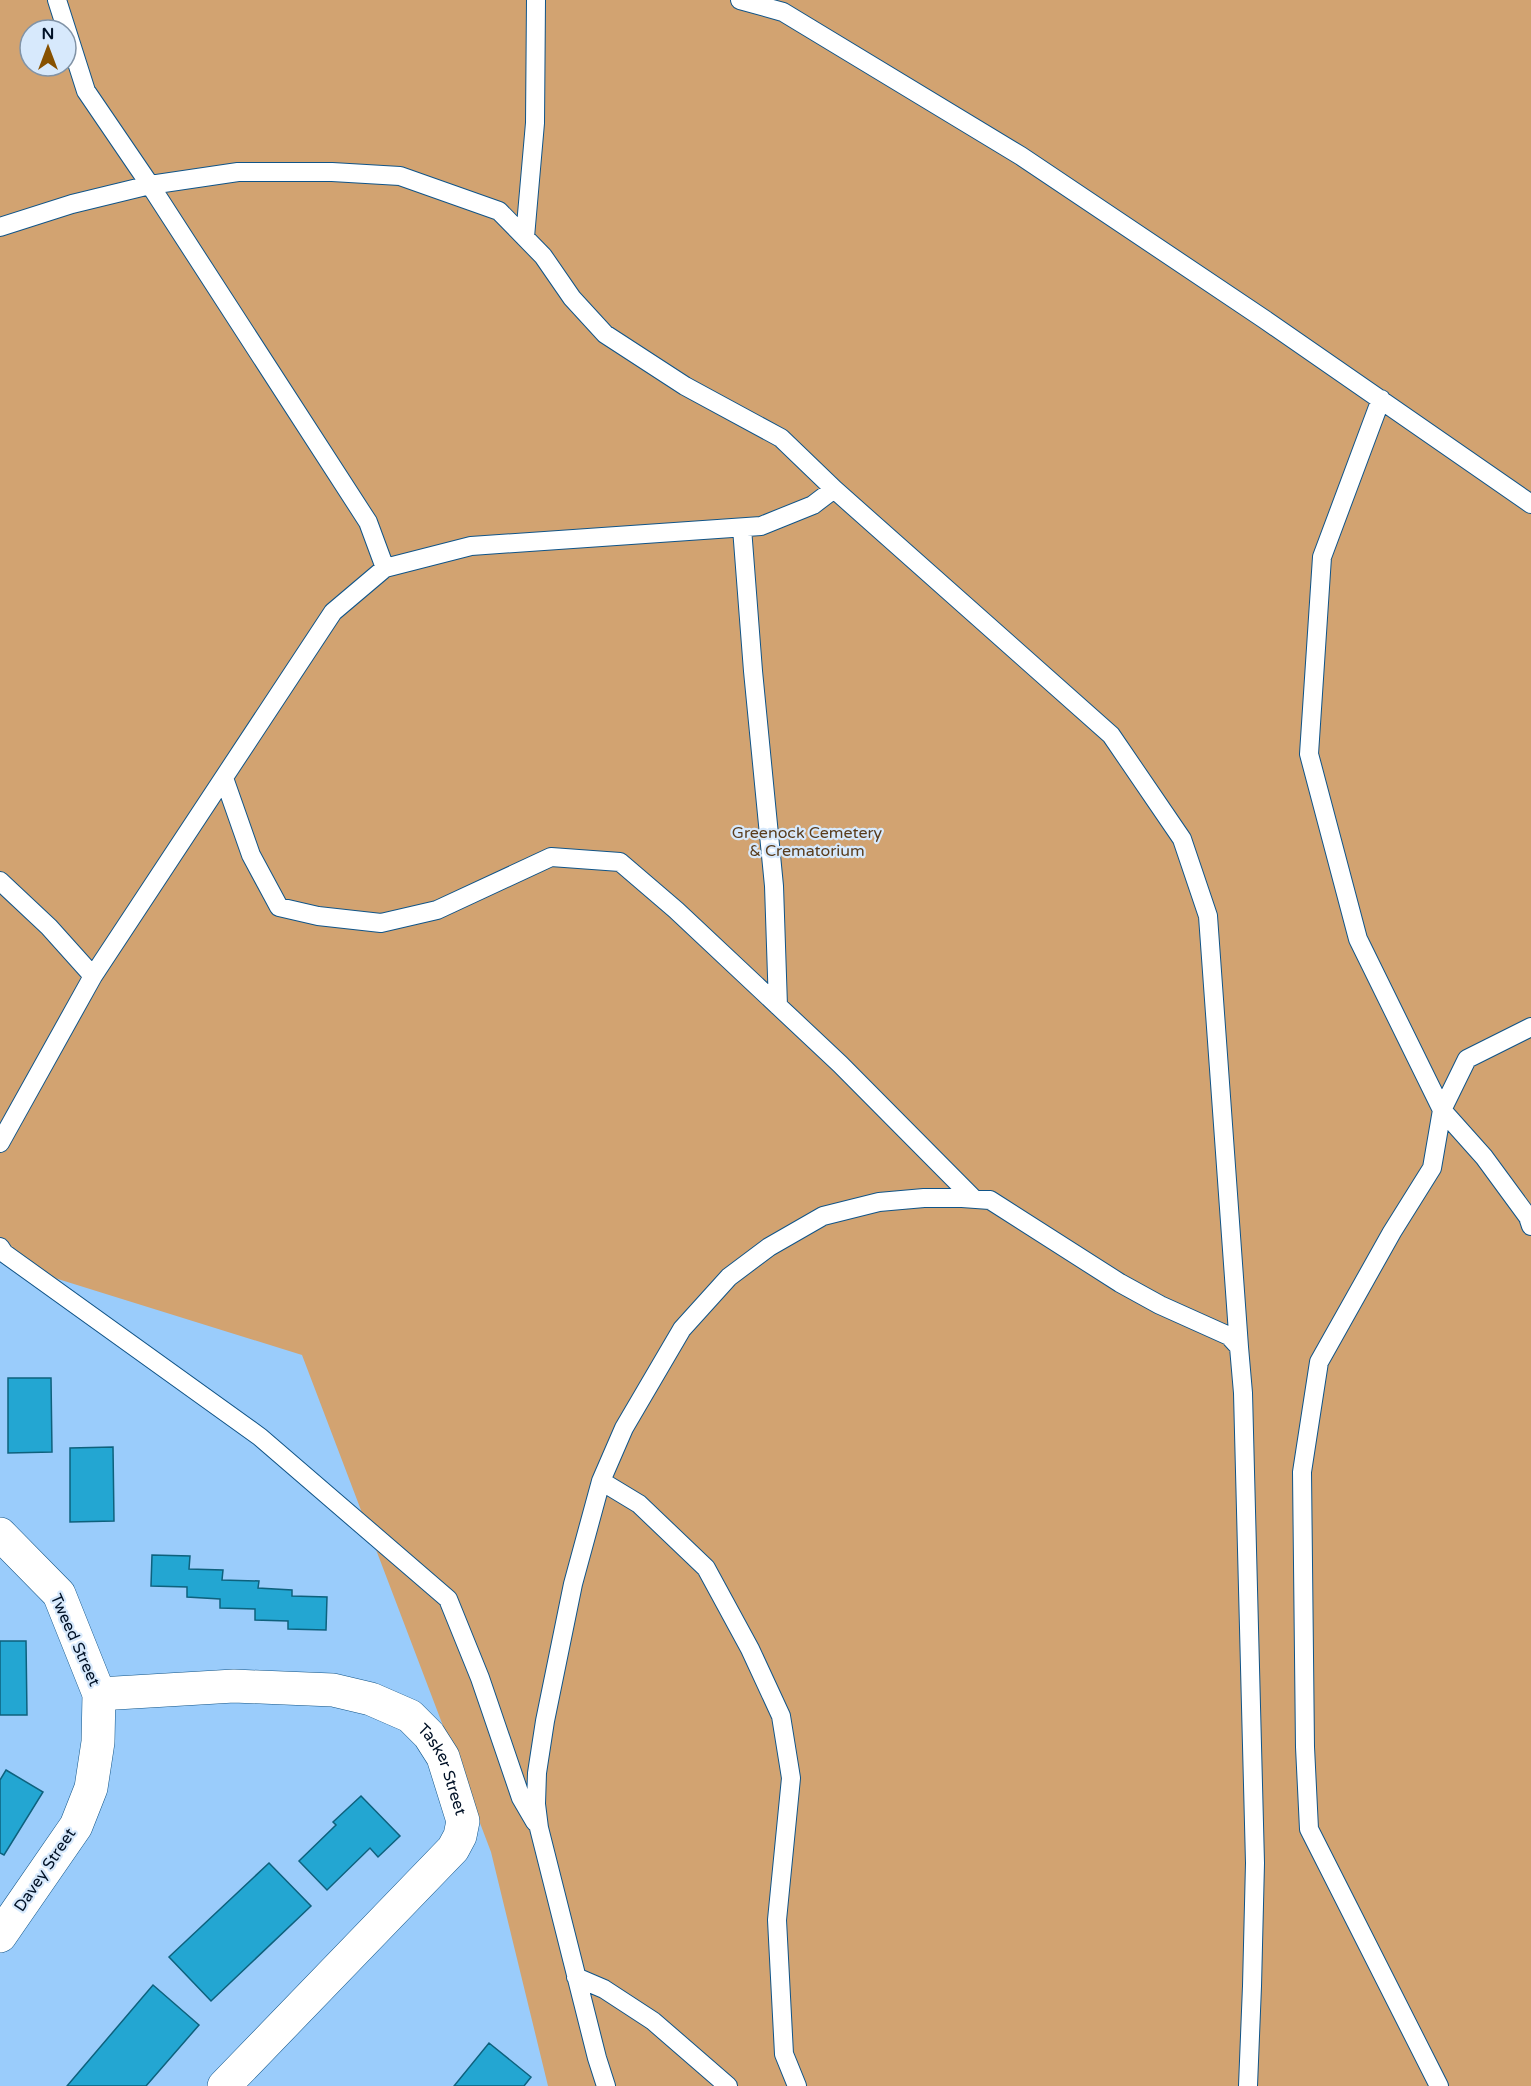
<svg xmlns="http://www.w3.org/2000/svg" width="1531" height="2086" font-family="'Varela Round',sans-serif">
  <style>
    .green { fill: #d2a371; fill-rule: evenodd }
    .building { fill: #23a6d2; stroke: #0e617d; stroke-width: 1.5 }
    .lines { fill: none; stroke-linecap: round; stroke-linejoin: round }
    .service-casing { stroke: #105488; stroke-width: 20 }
    .minor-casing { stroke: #105488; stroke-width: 34 }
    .service { stroke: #fff; stroke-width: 18 }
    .minor { stroke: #fff; stroke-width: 33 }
    .labels { text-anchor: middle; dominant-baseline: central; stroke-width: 4.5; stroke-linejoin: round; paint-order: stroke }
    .park-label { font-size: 16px; fill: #593c1c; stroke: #d7e9fc }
    .street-label { font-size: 16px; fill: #001126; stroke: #d7e9fc }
  </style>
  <rect width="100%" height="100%" fill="#9accfb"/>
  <!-- green -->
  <path class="green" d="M0 0H1531V2086H548L491 1852 302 1355 0 1261ZM30 30H66V66H30Z"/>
  <!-- building -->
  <path class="building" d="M8 1378H51L52 1452 8 1453Z
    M113 1447 114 1521 70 1522V1448Z
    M152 1555 190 1556 189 1569 223 1570 222 1580 259 1581 258 1588 292 1590V1596L327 1597 326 1630 288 1629V1621L255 1620V1609L220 1608V1599L187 1597V1587L151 1586Z
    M0 1641H26L27 1715H0Z
    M6 1770 43 1792 4 1855 0 1853V1780Z
    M361 1796 400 1836 378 1857 370 1848 327 1890 299 1861 336 1825 333 1822Z
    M269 1863 311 1906 211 2001 169 1957Z
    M153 1985 199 2025 146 2086H67Z
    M489 2043 531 2077 524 2086H454Z"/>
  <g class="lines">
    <defs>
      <path id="service" d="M740 0 783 12 1021 156 1264 319 1531 504
        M0 227 72 204 150 185 86 91 57 0
        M525 237 535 123 536 0
        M1381 399 1322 557 1309 754 1358 939 1442 1110 1432 1168 1392 1232 1319 1362 1302 1472 1305 1747 1309 1829 1439 2086
        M834 489 1111 735 1182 839 1208 916 1239 1347
        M742 528 753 671 774 886 778 1006
        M224 778 251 855 279 907 318 916 381 923 437 910 551 857 620 862 676 910 840 1064 974 1199
        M0 881 49 927 93 976 0 1143
        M93 976 333 612 385 568 471 546 761 526 813 505 834 489 781 438 685 386 605 334 572 298 543 256 499 211 400 176 332 172H238L150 185 368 522 385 568
        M1531 1027 1467 1059 1442 1110 1484 1157 1528 1217 1531 1226
        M0 1247 4 1253 260 1437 448 1599 480 1678 521 1798 535 1822
        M601 1481 639 1504 706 1568 750 1649 781 1716 791 1778 777 1920 784 2054 797 2086
        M576 1977 604 1989 653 2021 728 2086
        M606 2086 597 2058 539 1828 536 1804 537 1773 545 1721 573 1584 601 1481 624 1428 682 1329 729 1277 769 1247 823 1216 879 1202 924 1198H962L990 1200 1120 1283 1160 1305 1229 1336 1239 1347 1243 1393 1255 1863 1252 1986 1248 2086"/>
      <g id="minor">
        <path d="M0 1534 59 1594 99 1694 98 1742 91 1788 76 1826 0 1936"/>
        <path id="s1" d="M99 1694 234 1686 333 1690 371 1699 410 1716 429 1735 443 1757 463 1821 460 1836 453 1849 224 2086"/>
      </g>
    </defs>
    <!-- service casing -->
    <use href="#service" class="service-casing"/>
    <!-- minor casing -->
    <use href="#minor" class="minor-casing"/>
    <!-- service -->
    <use href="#service" class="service"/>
    <!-- minor -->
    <use href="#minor" class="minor"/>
  </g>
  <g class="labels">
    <!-- park labels -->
    <g class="park-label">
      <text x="807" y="833">Greenock Cemetery<tspan x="807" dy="18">&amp; Crematorium</tspan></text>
    </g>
    <!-- street labels -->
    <g class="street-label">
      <text transform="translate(75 1640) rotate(66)">Tweed Street</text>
      <text stroke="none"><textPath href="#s1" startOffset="380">Tasker Street</textPath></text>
      <text transform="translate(45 1870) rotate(-56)">Davey Street</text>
    </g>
  </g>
  <!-- north arrow -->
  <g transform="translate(48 48)"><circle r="28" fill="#d7e9fc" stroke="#8193a6" stroke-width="1.5"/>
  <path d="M0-4.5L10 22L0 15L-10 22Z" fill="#875100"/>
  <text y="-9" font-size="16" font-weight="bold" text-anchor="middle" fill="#001126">N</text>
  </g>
</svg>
